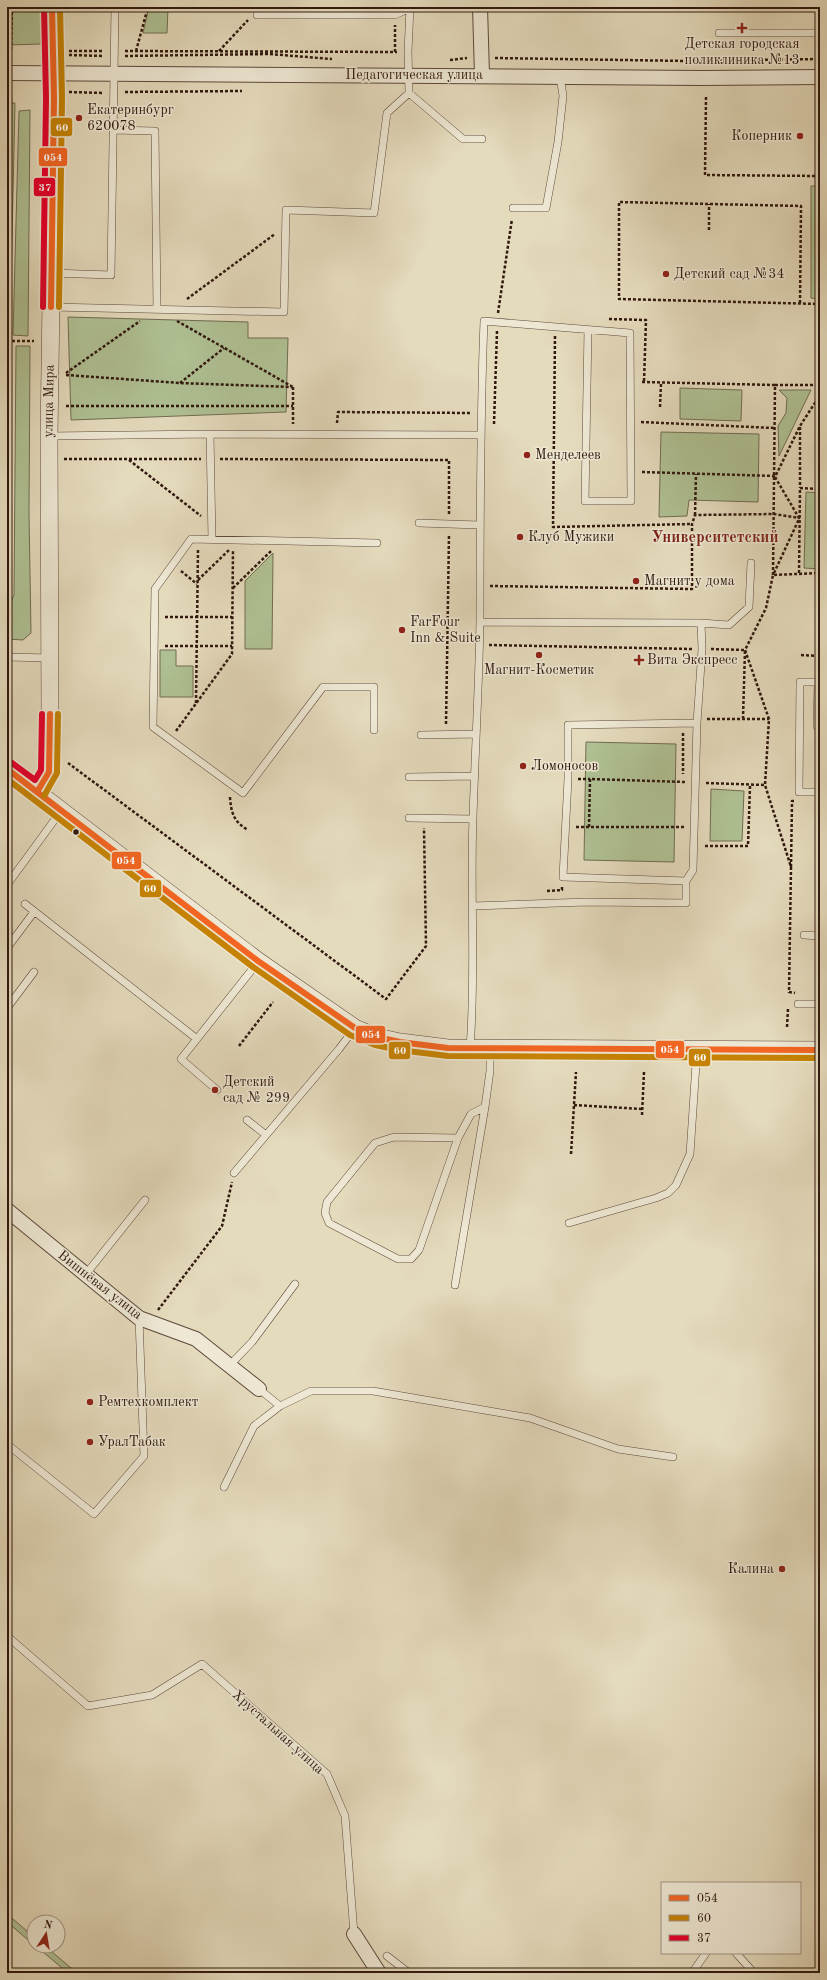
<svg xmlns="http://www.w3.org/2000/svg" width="827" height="1980" font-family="'Old Standard TT',serif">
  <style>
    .green { fill: #afc194; stroke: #706c51 }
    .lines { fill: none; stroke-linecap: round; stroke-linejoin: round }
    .service-casing { stroke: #5d483a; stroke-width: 8 }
    .minor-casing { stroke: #5d483a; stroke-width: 16 }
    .tertiary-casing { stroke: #5d483a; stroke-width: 18 }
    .path { stroke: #30180e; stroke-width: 2.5; stroke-dasharray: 3 2; stroke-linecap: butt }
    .service { stroke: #ede7d3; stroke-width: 7 }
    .minor { stroke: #ede7d3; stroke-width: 14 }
    .tertiary { stroke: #ede7d3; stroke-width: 17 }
    .bus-1-casing { stroke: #ede7d3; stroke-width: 9 }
    .bus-2-casing { stroke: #ede7d3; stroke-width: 9 }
    .bus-3-casing { stroke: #ede7d3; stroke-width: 9 }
    .bus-1 { stroke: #f26522; stroke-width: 6 }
    .bus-2 { stroke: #c58204; stroke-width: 6 }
    .bus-3 { stroke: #e4002b; stroke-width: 6 }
    .poi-dot { fill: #8f2418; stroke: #ede7d3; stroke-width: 1.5 }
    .bus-dot { fill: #30180e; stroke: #ede7d3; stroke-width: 1.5 }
    .labels { text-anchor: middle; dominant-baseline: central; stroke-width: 3; stroke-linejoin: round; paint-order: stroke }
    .poi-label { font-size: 14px; fill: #30180e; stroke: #ede7d3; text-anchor: start }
    .street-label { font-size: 14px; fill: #30180e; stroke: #ede7d3 }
    .quarter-label { font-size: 16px; font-weight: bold; fill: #7a1f14; stroke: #ede7d3 }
    .line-badge { stroke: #ede7d3; stroke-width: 1.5 }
    .badge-label { font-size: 11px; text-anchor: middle; font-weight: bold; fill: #fff }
  </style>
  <rect width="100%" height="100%" fill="#e4dabc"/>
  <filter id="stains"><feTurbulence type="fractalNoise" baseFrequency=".005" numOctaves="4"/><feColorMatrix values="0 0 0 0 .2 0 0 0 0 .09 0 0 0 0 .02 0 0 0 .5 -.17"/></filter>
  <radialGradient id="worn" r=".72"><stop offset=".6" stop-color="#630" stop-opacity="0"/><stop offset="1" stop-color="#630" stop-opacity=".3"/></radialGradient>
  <!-- green -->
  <path class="green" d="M7 7H42L41 44 7 45Z
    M149 7H168L167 33H143Z
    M7 103H15L10 330H7Z
    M30 110 28 336 13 335 19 111Z
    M811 186H820L819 299 811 298Z
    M68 317 248 322V338H288L286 412 71 420Z
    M16 346H30L29 514 31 633 23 640 7 639V610L14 595Z
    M7 350H9L11 593 7 601Z
    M680 388 742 390 741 421 680 419Z
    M779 390H811L779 456 778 426 786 413 787 398Z
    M661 432 759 434 758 502 689 500 687 516 659 517Z
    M806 492 820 493V569L804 568Z
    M273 553 272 649H245V581Z
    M160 650H176V666H193V697H160Z
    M586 742 676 744 674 862 584 860Z
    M711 789 744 791 742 841H710Z
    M7 1914 34 1937V1945L7 1922Z
    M36 1946H45L77 1973H68Z"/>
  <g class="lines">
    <defs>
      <path id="service" d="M257 15H395L410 8
        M719 33H820
        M409 93 463 139H482
        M113 130 155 131 157 309
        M513 208H546L558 142 563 96 560 76
        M51 273 111 275 115 7
        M51 307 284 312 286 210 374 213 387 113 409 93 408 52 410 7
        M210 434 212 539
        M49 436 210 434 481 435
        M419 523 479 525
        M480 622 701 623 729 625 749 607 751 563
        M7 657 50 658
        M820 682H800L799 792H820
        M697 723 568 725V779L563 877 686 881 693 870 697 723 702 649 701 623
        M817 726 818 682
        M374 730V687H323L243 793 153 727 155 589 191 539 377 543
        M421 735 475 734
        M409 777 475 776
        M409 818 472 819
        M7 885 61 811
        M25 904 197 1039
        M473 906 587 902 686 903V881
        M804 935 820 936
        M7 948 34 912
        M798 1004H820
        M7 1008 34 972
        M470 1048C476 971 470 894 473 818 475 752 479 686 480 620 480 520 480 421 484 321L630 333 631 501H585L588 330
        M217 1090 181 1059 258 962
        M247 1120 266 1135
        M458 1138 394 1137 375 1143 327 1202 325 1213 329 1223 398 1259H411L419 1250 458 1138 471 1114 485 1107
        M234 1173 339 1049 355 1028
        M569 1223 656 1198 668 1193 676 1185 690 1154 697 1049
        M86 1274 145 1200
        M455 1285 485 1107 490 1071V1048
        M229 1366 252 1342 295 1284
        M259 1389 280 1406
        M8 1445 94 1514 144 1456 139 1318
        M224 1487 254 1426 280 1406 311 1391H373L530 1418 618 1449 673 1457
        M7 1636 88 1706 152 1695 202 1664 327 1774 345 1816 354 1934
        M736 1953 754 1973
        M387 1956 409 1973
        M692 1973 706 1953"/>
      <path id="minor" d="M480 7 482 75
        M7 73 701 78 820 77
        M7 1210 139 1318 196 1339 259 1389
        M354 1934 379 1973"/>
      <path id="tertiary" d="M7 769 258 961 355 1028 377 1037 400 1042 448 1048 820 1050
        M37 792 49 772 50 714 49 436 54 98 52 7"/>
    </defs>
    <!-- service casing -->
    <use href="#service" class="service-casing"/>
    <!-- minor casing -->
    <use href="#minor" class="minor-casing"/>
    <!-- tertiary casing -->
    <use href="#tertiary" class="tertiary-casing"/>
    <!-- path -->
    <path class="path" d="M11 50 12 7
      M69 51H104
      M125 51 397 52
      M136 51 148 7
      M219 51 248 20
      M395 52V25
      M69 55 104 56
      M125 56 269 54 332 59
      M495 58 688 61 820 59
      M450 60 467 58
      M69 92 104 93
      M125 92 242 91
      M706 97 705 175 820 176
      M709 230V204
      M187 299 275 234
      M800 303 801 206 619 202V299L820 304
      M498 313 512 219
      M609 319 646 320 644 382
      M177 321 293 387
      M555 336 553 527 692 524
      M7 341H34
      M66 373 140 321
      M66 375 180 383 292 387
      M642 382 775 385
      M180 383 224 348
      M293 387V424
      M66 406H293
      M660 407 661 383
      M641 422 774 428
      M337 423 338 412 471 413
      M494 424 497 331
      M800 427V488
      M64 459H201
      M220 459 449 460V514
      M129 460 201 516
      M642 472 775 476
      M776 475 800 426 820 395
      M775 477 799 518
      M695 515 696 474
      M181 571 197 584
      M774 573 799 519
      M799 573 800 488 820 489
      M773 575 775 385H820
      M198 580 229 550
      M490 586 692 589V524L695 515 774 514 800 518
      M233 588 271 551
      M7 594 9 589 11 98
      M165 617H232
      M489 645 692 649
      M165 646H232
      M711 649 745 650 743 718
      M801 655 820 656
      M196 703 198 550
      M707 719H769
      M446 724 449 535
      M176 731 232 654 233 550
      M683 733V774
      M68 763 386 999 426 946 424 828
      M578 779H590
      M706 783 765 785
      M230 797C231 813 234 822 248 830
      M794 801H792L791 867 765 785 769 719 745 650 766 608 773 575 820 573
      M576 827H685
      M589 827 590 779 685 782
      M705 846H748L750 786
      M791 867 789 992 795 993
      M547 891 562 890V886
      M787 1027 788 1009
      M239 1046 273 1002
      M574 1105 642 1109
      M642 1115 644 1072
      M571 1154 576 1072
      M158 1310 222 1226 232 1182"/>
    <!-- service -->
    <use href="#service" class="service"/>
    <!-- minor -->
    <use href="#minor" class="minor"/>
    <!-- tertiary -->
    <use href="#tertiary" class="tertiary"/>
    <defs>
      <path id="bus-1" d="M51 307 54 98 52 7
        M7 769 258 961 355 1028 377 1037 400 1042 448 1048 820 1050
        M37 792 49 772 50 714"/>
      <path id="bus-2" d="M59 307 62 98 60 7
        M7 779 253 967 350 1035 375 1045 399 1050 448 1056 820 1058
        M44 796 57 773 58 714"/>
      <path id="bus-3" d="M43 307 46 98 44 7
        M12 763 35 780 41 770 42 714"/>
    </defs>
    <!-- bus-1 casing -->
    <use href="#bus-1" class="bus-1-casing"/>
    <!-- bus-2 casing -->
    <use href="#bus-2" class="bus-2-casing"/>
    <!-- bus-3 casing -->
    <use href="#bus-3" class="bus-3-casing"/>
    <!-- bus-1 -->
    <use href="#bus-1" class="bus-1"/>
    <!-- bus-2 -->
    <use href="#bus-2" class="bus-2"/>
    <!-- bus-3 -->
    <use href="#bus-3" class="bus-3"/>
  </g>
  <!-- markers -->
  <g class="poi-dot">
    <path d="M740 22h4v4h4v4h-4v4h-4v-4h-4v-4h4z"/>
    <circle cx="79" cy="118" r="4"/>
    <circle cx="800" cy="136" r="4"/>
    <circle cx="666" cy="274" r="4"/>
    <circle cx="527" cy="455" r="4"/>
    <circle cx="520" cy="537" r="4"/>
    <circle cx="636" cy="581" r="4"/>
    <circle cx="402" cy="630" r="4"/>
    <circle cx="539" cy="655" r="4"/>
    <path d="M637 654h4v4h4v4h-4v4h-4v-4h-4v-4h4z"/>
    <circle cx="523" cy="766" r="4"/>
    <circle cx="215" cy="1090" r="4"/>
    <circle cx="90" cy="1402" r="4"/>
    <circle cx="90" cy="1442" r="4"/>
    <circle cx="782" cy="1569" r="4"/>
  </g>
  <circle class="bus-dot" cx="76" cy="832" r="3.5"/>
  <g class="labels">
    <!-- poi labels -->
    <g class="poi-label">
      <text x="742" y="44" text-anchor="middle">Детская городская<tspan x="742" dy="16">поликлиника №13</tspan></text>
      <text x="87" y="110">Екатеринбург<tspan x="87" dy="16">620078</tspan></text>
      <text x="792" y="136" text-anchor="end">Коперник</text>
      <text x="674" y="274">Детский сад №34</text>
      <text x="535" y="455">Менделеев</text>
      <text x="528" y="537">Клуб Мужики</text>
      <text x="644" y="581">Магнит у дома</text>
      <text x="410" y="622">FarFour<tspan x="410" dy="16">Inn &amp; Suite</tspan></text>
      <text x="647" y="660">Вита Экспресс</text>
      <text x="539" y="670" text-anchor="middle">Магнит-Косметик</text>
      <text x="531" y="766">Ломоносов</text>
      <text x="223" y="1082">Детский<tspan x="223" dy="16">сад № 299</tspan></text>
      <text x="98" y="1402">Ремтехкомплект</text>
      <text x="98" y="1442">УралТабак</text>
      <text x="774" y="1569" text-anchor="end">Калина</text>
    </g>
    <!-- street labels -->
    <g class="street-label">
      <text x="414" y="75">Педагогическая улица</text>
      <text transform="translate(49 401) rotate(-89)">улица Мира</text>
      <text transform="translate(100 1285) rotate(38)">Вишнёвая улица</text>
      <text transform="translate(278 1732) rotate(42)">Хрустальная улица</text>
    </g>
    <!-- quarter labels -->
    <g class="quarter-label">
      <text x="715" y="538">Университетский</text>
    </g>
  </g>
  <g class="line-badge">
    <rect x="50" y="117" width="23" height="20" rx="4" fill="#c58204"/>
    <rect x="38" y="147" width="30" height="20" rx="4" fill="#f26522"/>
    <rect x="33" y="177" width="23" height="20" rx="4" fill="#e4002b"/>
    <rect x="111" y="851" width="31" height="19" rx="4" fill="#f26522"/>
    <rect x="139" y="879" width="23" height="19" rx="4" fill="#c58204"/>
    <rect x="355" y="1025" width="31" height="19" rx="4" fill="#f26522"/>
    <rect x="655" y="1040" width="30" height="19" rx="4" fill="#f26522"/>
    <rect x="388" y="1041" width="23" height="19" rx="4" fill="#c58204"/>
    <rect x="688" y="1048" width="23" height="19" rx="4" fill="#c58204"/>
  </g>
  <g class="badge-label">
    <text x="62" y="131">60</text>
    <text x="53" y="161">054</text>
    <text x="45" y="191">37</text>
    <text x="126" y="864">054</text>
    <text x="150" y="892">60</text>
    <text x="371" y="1038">054</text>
    <text x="670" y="1053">054</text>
    <text x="400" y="1054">60</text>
    <text x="700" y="1061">60</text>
  </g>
  <!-- margin -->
  <rect width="827" height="1980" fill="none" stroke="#e4dabc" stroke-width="24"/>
  <rect x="8" y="8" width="811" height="1964" fill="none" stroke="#30180e" stroke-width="2"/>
  <rect x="12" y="12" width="803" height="1956" fill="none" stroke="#30180e"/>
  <!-- legend -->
  <rect x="661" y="1882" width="140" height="72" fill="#ede7d3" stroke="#a19484"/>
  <rect x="669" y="1895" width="20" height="6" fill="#f26522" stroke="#a19484"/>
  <text x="697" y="1902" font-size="12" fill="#30180e">054</text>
  <rect x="669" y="1915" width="20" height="6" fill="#c58204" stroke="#a19484"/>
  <text x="697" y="1922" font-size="12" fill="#30180e">60</text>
  <rect x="669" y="1935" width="20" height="6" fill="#e4002b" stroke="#a19484"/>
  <text x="697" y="1942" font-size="12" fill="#30180e">37</text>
  <!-- north arrow -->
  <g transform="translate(46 1934) rotate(12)"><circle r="19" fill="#ede7d3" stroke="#a19484"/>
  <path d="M0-3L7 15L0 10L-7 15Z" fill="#8f2418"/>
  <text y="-6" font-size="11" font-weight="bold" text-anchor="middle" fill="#30180e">N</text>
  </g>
  <rect width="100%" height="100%" filter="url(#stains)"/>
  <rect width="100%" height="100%" fill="url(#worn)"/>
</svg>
